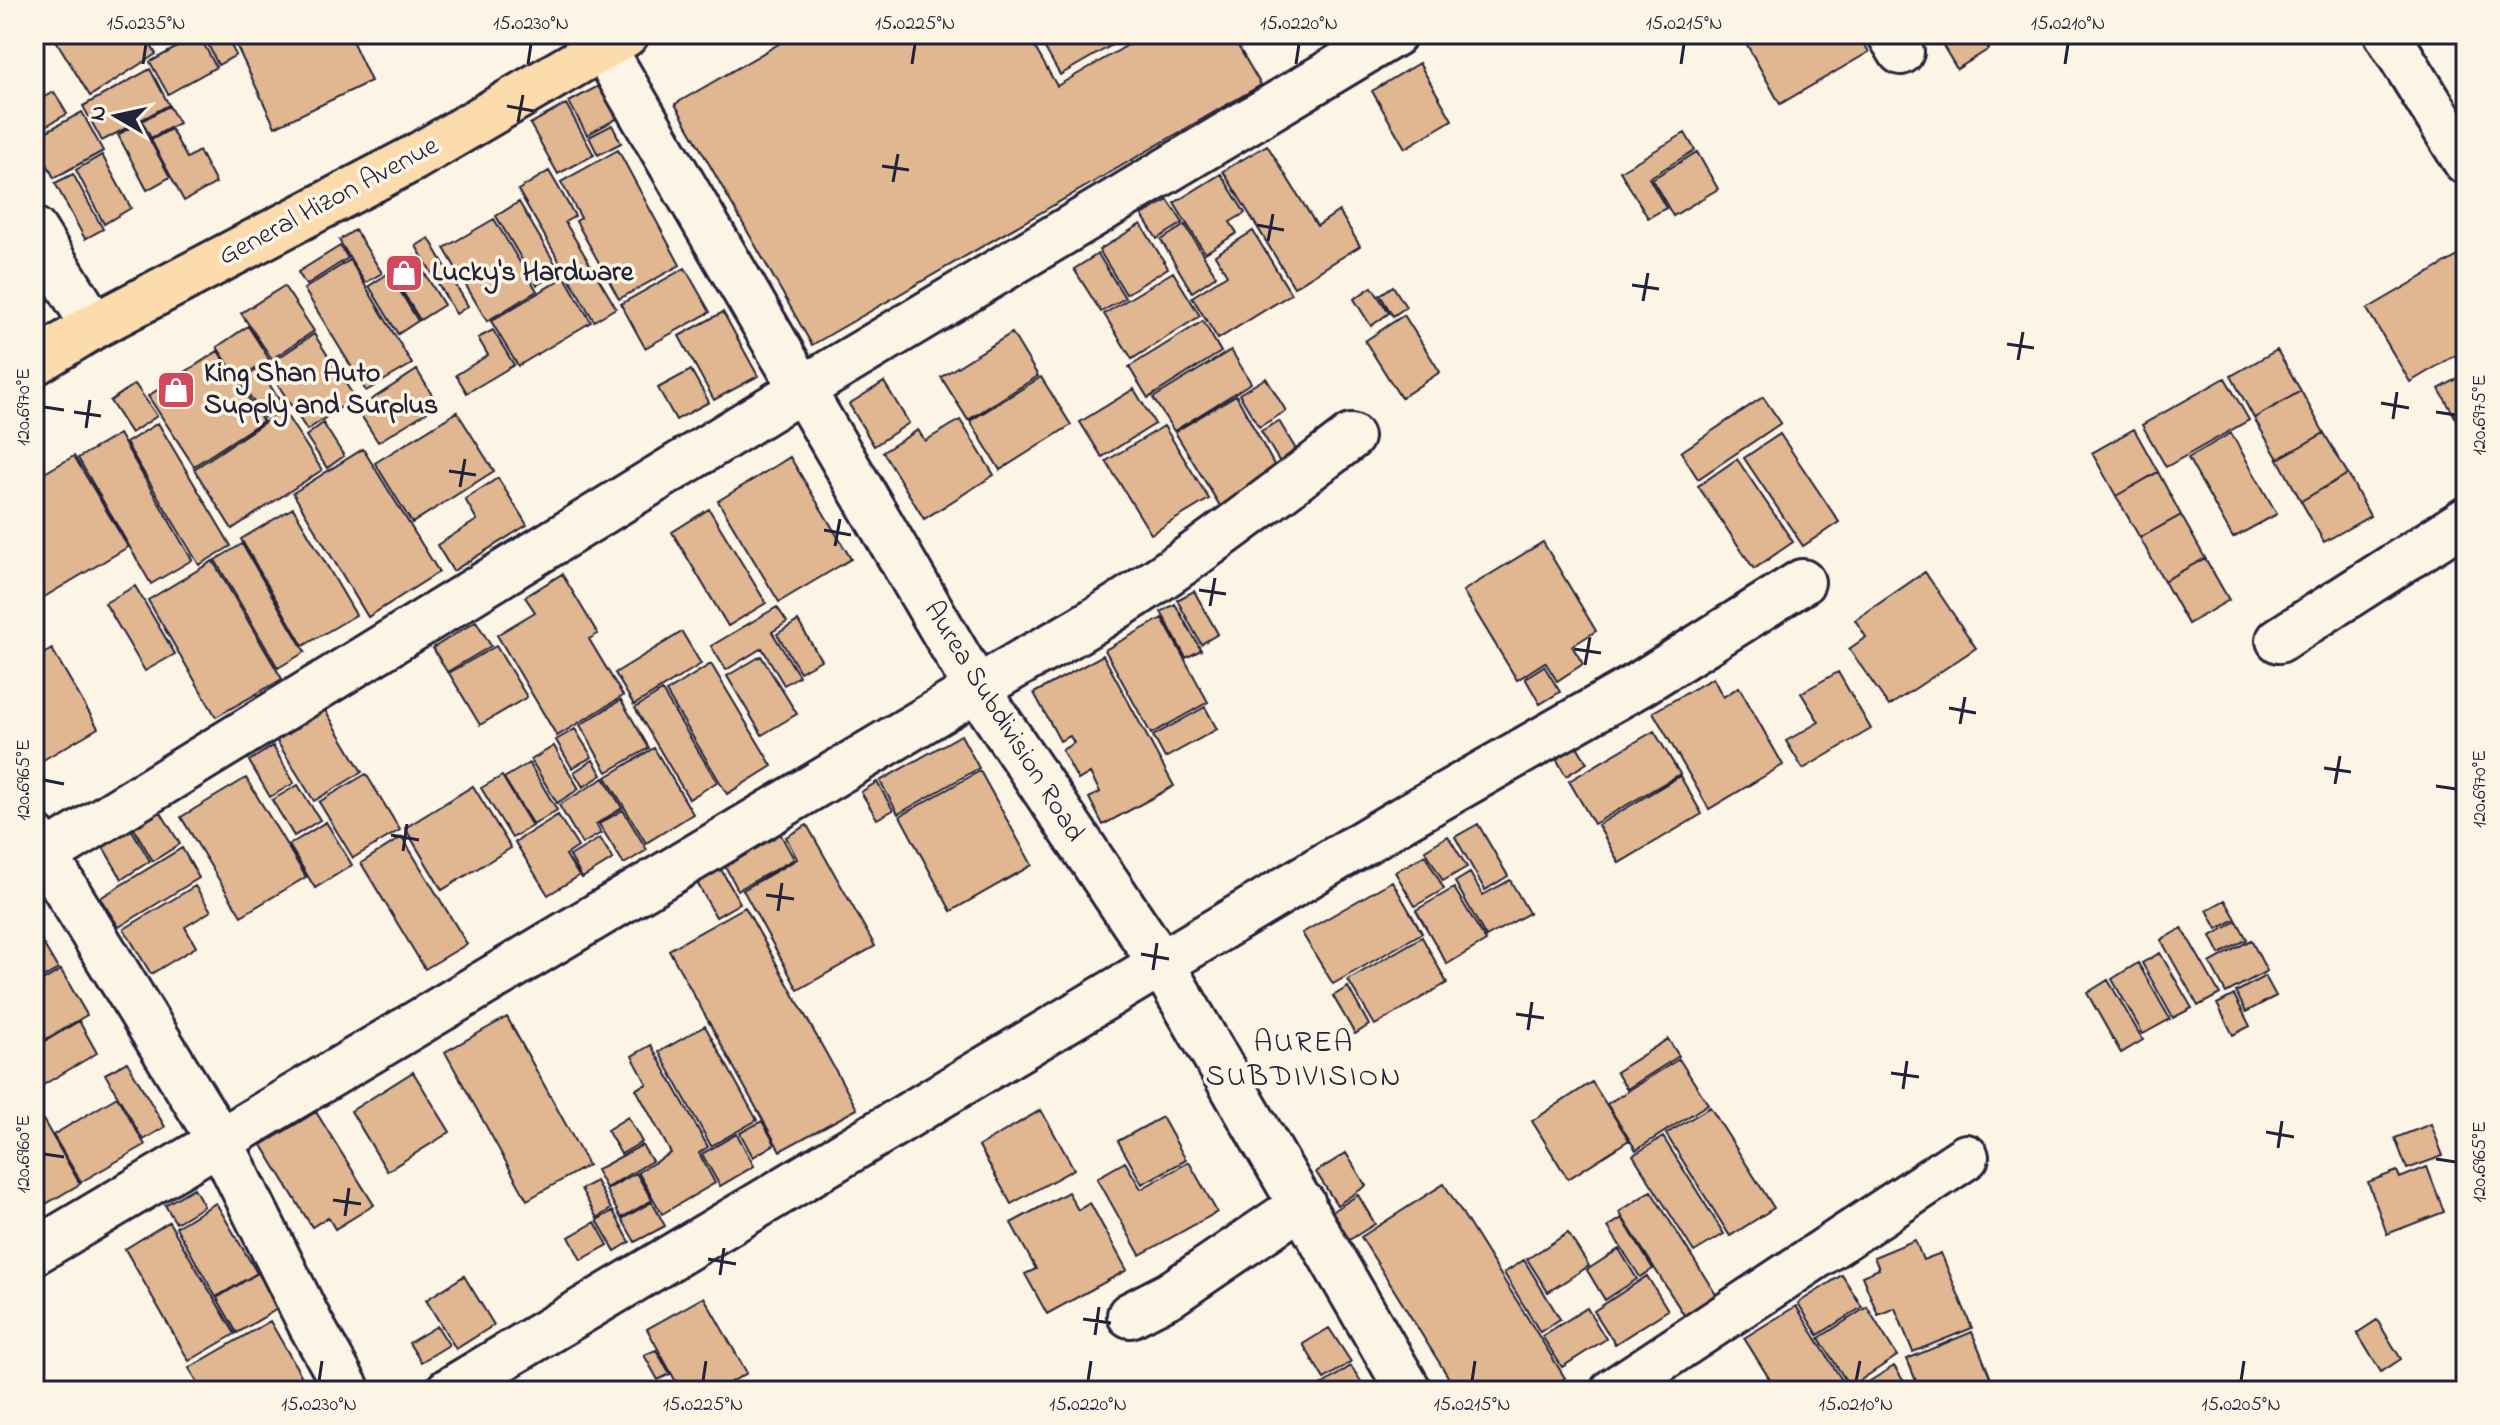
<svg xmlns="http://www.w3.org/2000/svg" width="2500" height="1425" font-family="'Indie Flower',sans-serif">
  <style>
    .building { fill: #e1b792; stroke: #22223b; stroke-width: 2 }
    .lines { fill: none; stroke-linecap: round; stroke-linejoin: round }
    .minor-casing { stroke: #22223b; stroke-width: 50 }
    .major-casing { stroke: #22223b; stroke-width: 50 }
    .minor { stroke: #fcf5e5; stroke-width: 44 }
    .major { stroke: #fcdcac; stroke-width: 44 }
    .ticks { fill: none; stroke: #22223b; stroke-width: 3 }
    .labels { text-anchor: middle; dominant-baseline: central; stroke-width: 7; stroke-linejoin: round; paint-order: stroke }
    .street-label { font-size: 28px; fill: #22223b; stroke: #fcf5e5 }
    .poi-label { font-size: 28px; font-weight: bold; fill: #22223b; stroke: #fcf5e5; text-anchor: start }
    .neighbourhood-label { font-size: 30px; letter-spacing: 2px; fill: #22223b; stroke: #fcf5e5 }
    .neatline { fill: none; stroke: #22223b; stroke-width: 3 }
    .ticks-label { font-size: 20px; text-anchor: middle; fill: #22223b }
  </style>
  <rect width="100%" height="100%" fill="#fcf5e5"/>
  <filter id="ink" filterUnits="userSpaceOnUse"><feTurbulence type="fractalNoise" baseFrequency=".0125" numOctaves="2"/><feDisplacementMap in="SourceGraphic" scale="16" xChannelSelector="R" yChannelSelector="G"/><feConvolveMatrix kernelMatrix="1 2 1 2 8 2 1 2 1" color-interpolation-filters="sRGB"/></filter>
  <g filter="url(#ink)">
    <!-- building -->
    <path class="building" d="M52 34H144L156 54 90 96Z
      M203 34H225L236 55 218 65Z
      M231 34H349L371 81 275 127Z
      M796 34H1027L1057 86 1147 34H1231L1261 85 812 345 675 104Z
      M1058 34H1131L1060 75 1042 43Z
      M1741 34H1858L1869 52 1780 104Z
      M1936 34H1980L1989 49 1957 69Z
      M199 35 216 67 168 94 150 62Z
      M1419 63 1452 120 1405 148 1372 91Z
      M150 69 169 105 102 141 83 106Z
      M602 84 620 117 587 135 569 102Z
      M54 92 67 114 35 132 34 102Z
      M566 104 594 155 558 174 530 124Z
      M169 106 179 123 151 138 142 121Z
      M82 112 103 151 54 178 34 138Z
      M140 122 170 177 147 190 118 135Z
      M612 125 621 143 598 155 589 137Z
      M171 129 187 158 199 151 216 183 184 201 151 140Z
      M1685 133 1695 150 1649 178 1666 208 1648 218 1620 171Z
      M1267 145 1317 226 1339 211 1360 246 1294 287 1223 171Z
      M618 150 680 265 619 299 576 221 581 218 561 182Z
      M1697 152 1718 189 1673 216 1652 179Z
      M102 155 131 208 104 224 76 170Z
      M549 171 575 216 565 222 616 308 594 321 518 190Z
      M73 174 103 229 85 239 55 183Z
      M1221 174 1245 213 1230 222 1237 233 1205 253 1174 203Z
      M1168 200 1183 223 1157 239 1142 215Z
      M519 202 560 272 537 285 496 216Z
      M494 219 537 291 487 321 444 248Z
      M1141 224 1168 268 1126 294 1099 250Z
      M1185 225 1216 276 1192 292 1161 240Z
      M355 230 382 273 365 283 339 240Z
      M1253 231 1291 294 1218 339 1192 297 1227 275 1215 255Z
      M429 238 468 306 456 314 416 246Z
      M340 246 348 258 306 285 298 272Z
      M2463 253 2466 258V349L2410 382 2367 309Z
      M1098 254 1125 298 1101 312 1074 269Z
      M414 256 444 305 420 320 390 271Z
      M350 260 412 364 366 391 304 289Z
      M685 268 710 312 645 348 621 304Z
      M1173 272 1200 316 1132 359 1104 314Z
      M389 273 418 321 398 334 369 286Z
      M565 277 591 322 518 366 491 321Z
      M284 286 314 331 272 359 241 313Z
      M1393 286 1406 307 1393 316 1380 295Z
      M1372 287 1389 313 1371 326 1354 299Z
      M723 312 758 376 714 400 679 336Z
      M1404 315 1440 372 1401 398 1365 341Z
      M1203 321 1221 352 1148 398 1129 367Z
      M248 326 269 359 238 379 217 347Z
      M493 330 514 365 467 393 456 375 488 355 478 338Z
      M1012 333 1038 376 968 420 941 377Z
      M314 334 355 398 307 430 266 366Z
      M1231 350 1251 383 1174 431 1153 398Z
      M2277 350 2301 391 2254 418 2231 376Z
      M218 351 263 421 194 466 148 396Z
      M259 368 283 406 264 418 240 381Z
      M417 370 438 405 378 442 357 409Z
      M691 370 709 402 676 420 658 388Z
      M2466 374V436L2439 389Z
      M1041 377 1071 425 1000 470 970 421Z
      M1266 378 1286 411 1259 427 1239 394Z
      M2225 378 2249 420 2166 467 2142 425Z
      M884 382 909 423 874 446 849 404Z
      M135 384 157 416 131 433 110 401Z
      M1134 389 1155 424 1102 457 1080 422Z
      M2301 391 2324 433 2278 459 2254 418Z
      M1236 395 1279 474 1222 509 1175 432Z
      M1763 397 1781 423 1698 479 1681 452Z
      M283 410 322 470 232 529 194 469Z
      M457 412 494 471 412 523 375 463Z
      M960 420 994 475 924 519 883 452 918 430 925 441Z
      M1279 421 1301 458 1284 469 1261 431Z
      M158 423 231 546 199 565 126 443Z
      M323 423 344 456 327 468 306 436Z
      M1164 426 1209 499 1151 534 1106 461Z
      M2134 429 2158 472 2116 496 2092 453Z
      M2231 433 2277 514 2233 538 2188 458Z
      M2324 433 2348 474 2301 501 2278 459Z
      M119 434 192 560 151 584 78 458Z
      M1780 434 1839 522 1803 546 1744 458Z
      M363 449 439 572 368 617 293 493Z
      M74 456 128 547 34 603V479Z
      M790 457 851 559 779 602 718 501Z
      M1737 459 1793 542 1754 569 1698 486Z
      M2158 472 2181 515 2140 538 2116 496Z
      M2348 474 2370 516 2324 542 2301 501Z
      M498 478 527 525 453 571 437 545 477 520 465 499Z
      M293 508 356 615 303 646 241 539Z
      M709 509 766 603 728 626 672 532Z
      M2181 515 2205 558 2164 581 2140 538Z
      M1543 542 1596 631 1572 646 1583 664 1557 681 1545 662 1517 680 1463 591Z
      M242 544 305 652 278 668 215 560Z
      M2205 558 2229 600 2188 624 2164 581Z
      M213 561 282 679 216 717 148 600Z
      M1925 572 1976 648 1889 706 1849 649 1866 637 1855 620Z
      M562 574 598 634 589 639 623 696 557 736 497 635 535 612 525 597Z
      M135 586 175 654 145 671 105 603Z
      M1194 591 1218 634 1201 644 1177 600Z
      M1175 604 1201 650 1186 658 1161 612Z
      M777 607 787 622 772 632 799 676 784 685 762 648 726 670 711 646Z
      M1162 618 1208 702 1151 734 1105 650Z
      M476 621 491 646 447 672 433 648Z
      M798 621 821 660 800 672 777 634Z
      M682 632 701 664 634 705 615 673Z
      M496 646 527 697 480 725 449 673Z
      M52 649 98 728 38 763 34 756V659Z
      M1103 655 1174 786 1103 825 1089 798 1100 792 1090 773 1078 780 1062 750 1074 743 1070 736 1060 741 1034 693Z
      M761 656 797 714 762 735 727 676Z
      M711 664 772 766 727 794 666 692Z
      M1544 666 1560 692 1540 704 1525 678Z
      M1838 672 1871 729 1803 769 1786 741 1819 722 1801 693Z
      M1713 678 1723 697 1739 687 1783 765 1709 809 1653 712Z
      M662 691 717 782 689 799 635 708Z
      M621 700 649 748 607 772 580 725Z
      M1205 707 1217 729 1165 758 1153 736Z
      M324 708 362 772 314 801 275 738Z
      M575 729 592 757 572 768 556 740Z
      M1654 731 1680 774 1594 824 1569 781Z
      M961 735 979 768 898 814 880 781Z
      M1574 741 1587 763 1566 776 1553 753Z
      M273 746 294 783 270 797 249 761Z
      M554 746 579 789 557 803 531 760Z
      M654 748 693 814 646 843 606 777Z
      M593 760 602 775 583 787 574 772Z
      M529 763 557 810 533 825 504 778Z
      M980 771 1032 865 951 911 900 816Z
      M366 774 400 830 353 858 319 802Z
      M502 776 532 826 512 838 481 788Z
      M1680 776 1702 814 1619 863 1598 825Z
      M246 778 306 877 241 916 181 817Z
      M604 778 622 808 596 824 601 833 582 844 559 805Z
      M877 782 893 810 877 819 861 792Z
      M298 785 320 820 294 836 272 800Z
      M473 786 511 848 442 890 405 828Z
      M623 810 647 850 624 864 599 824Z
      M160 811 180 844 153 861 133 827Z
      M558 815 578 847 566 855 579 876 548 895 515 842Z
      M126 820 150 861 122 879 97 837Z
      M326 822 352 865 315 888 289 845Z
      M775 824 794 859 738 890 719 855Z
      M1478 824 1508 876 1485 890 1455 837Z
      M807 825 875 946 798 990 743 890 797 859 786 837Z
      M1448 836 1467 867 1443 881 1425 850Z
      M402 837 467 944 425 969 361 863Z
      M600 838 613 859 582 878 570 856Z
      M182 848 199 878 119 927 100 898Z
      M1425 855 1444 889 1415 906 1395 872Z
      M719 866 740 903 716 917 695 879Z
      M1470 873 1483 895 1510 880 1529 913 1486 937 1455 882Z
      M1392 881 1422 933 1333 984 1302 933Z
      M195 886 211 911 185 927 196 947 151 974 124 929Z
      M1454 888 1486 941 1447 964 1416 910Z
      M2225 900 2236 919 2217 929 2207 910Z
      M745 907 857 1109 780 1151 669 950Z
      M2237 921 2247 939 2220 954 2211 936Z
      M34 928 58 969 34 983Z
      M2182 928 2220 994 2198 1006 2161 940Z
      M1422 937 1447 983 1375 1025 1348 980Z
      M2251 940 2267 971 2226 993 2210 963Z
      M2160 953 2192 1008 2173 1018 2142 963Z
      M2138 963 2170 1019 2143 1034 2112 979Z
      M61 970 87 1015 34 1046V986Z
      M2265 976 2276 996 2246 1012 2236 992Z
      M2108 980 2143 1040 2121 1053 2087 993Z
      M1348 987 1369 1025 1355 1034 1333 996Z
      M2234 995 2250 1026 2233 1035 2217 1004Z
      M507 1017 588 1165 527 1200 445 1052Z
      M79 1021 97 1053 43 1085 34 1070V1048Z
      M705 1026 757 1120 711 1146 659 1052Z
      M1668 1039 1679 1056 1627 1089 1616 1072Z
      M651 1045 708 1147 699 1153 715 1183 662 1214 638 1172 671 1153 636 1089 647 1084 632 1056Z
      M1679 1059 1708 1104 1636 1150 1607 1104Z
      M127 1062 165 1127 143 1140 105 1074Z
      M413 1072 450 1132 387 1171 351 1111Z
      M1592 1082 1629 1140 1568 1179 1532 1121Z
      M117 1097 145 1145 81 1182 53 1135Z
      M34 1104 80 1184 34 1211Z
      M1710 1107 1774 1208 1730 1236 1666 1134Z
      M1041 1110 1074 1169 1011 1204 979 1146Z
      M316 1112 374 1205 335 1229 328 1217 312 1227 262 1145Z
      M628 1117 642 1142 621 1154 607 1130Z
      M1162 1117 1186 1160 1142 1184 1118 1141Z
      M762 1121 775 1144 753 1157 740 1133Z
      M2431 1124 2443 1156 2407 1169 2395 1138Z
      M737 1134 754 1166 720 1186 702 1154Z
      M1663 1137 1724 1234 1694 1252 1633 1155Z
      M642 1145 652 1161 606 1188 596 1170Z
      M1346 1153 1366 1186 1337 1205 1316 1172Z
      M1125 1162 1141 1189 1189 1162 1217 1212 1140 1255 1097 1178Z
      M2427 1167 2444 1212 2387 1234 2368 1182 2397 1171 2400 1178Z
      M636 1173 652 1200 621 1218 606 1190Z
      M596 1181 611 1209 597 1218 581 1189Z
      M1444 1184 1565 1378 1545 1391H1457L1361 1237Z
      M194 1188 204 1206 176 1223 165 1205Z
      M1651 1191 1718 1298 1686 1318 1619 1212Z
      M1068 1192 1078 1210 1090 1203 1127 1270 1047 1314 1025 1274 1036 1269 1011 1223Z
      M1358 1195 1375 1224 1346 1242 1328 1214Z
      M652 1202 665 1226 635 1242 622 1219Z
      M216 1203 257 1273 216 1297 176 1227Z
      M613 1211 630 1242 615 1251 597 1220Z
      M1622 1218 1653 1269 1640 1277 1608 1227Z
      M169 1222 235 1334 189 1361 125 1249Z
      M595 1222 608 1245 581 1260 569 1237Z
      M1568 1233 1589 1266 1548 1292 1527 1259Z
      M1915 1240 1923 1260 1941 1253 1972 1328 1913 1352 1895 1308 1878 1315 1862 1276 1879 1269 1874 1257Z
      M1619 1249 1637 1279 1605 1300 1587 1270Z
      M1524 1260 1560 1319 1540 1332 1504 1273Z
      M258 1273 279 1308 237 1333 217 1298Z
      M1842 1275 1862 1307 1818 1335 1798 1303Z
      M464 1276 494 1325 456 1349 426 1300Z
      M1647 1276 1668 1310 1615 1344 1594 1311Z
      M704 1297 747 1373 715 1391H681L647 1329Z
      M1796 1306 1848 1390 1846 1391H1777L1744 1338Z
      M1867 1307 1897 1356 1850 1387 1819 1338Z
      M1587 1308 1606 1339 1562 1367 1542 1336Z
      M2377 1320 2401 1359 2381 1372 2357 1333Z
      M270 1321 310 1391H203L189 1368Z
      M437 1326 449 1345 421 1362 409 1343Z
      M1329 1328 1351 1362 1324 1379 1303 1344Z
      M1972 1332 1996 1391H1920L1907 1359Z
      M656 1350 670 1374 658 1380 644 1355Z
      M1351 1366 1367 1391H1319L1317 1388Z
      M1894 1366 1910 1391H1854Z"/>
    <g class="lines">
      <defs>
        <path id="minor" d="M1890 34 1901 52
          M2387 34 2466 162
          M604 49 977 689 1161 963 1409 1391
          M34 230 94 326
          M2279 640 2466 520
          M34 837 220 1141 311 1325 348 1391
          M34 862 804 388 1394 34
          M34 1252 1027 659C1144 598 1246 517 1351 437
          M1130 1315 1171 1294 1303 1204
          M448 1391 1401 820 1640 684 1802 582
          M1613 1391 1966 1157"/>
        <path id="major" d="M34 363 94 326 414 158 626 34"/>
      </defs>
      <!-- minor casing -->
      <use href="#minor" class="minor-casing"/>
      <!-- major casing -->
      <use href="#major" class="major-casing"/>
      <!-- minor -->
      <use href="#minor" class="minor"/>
      <!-- major -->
      <use href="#major" class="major"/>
    </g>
  </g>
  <!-- ticks -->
  <path class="ticks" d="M143 64 146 44M528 64 531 44M912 64 915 44M1296 64 1299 44M1681 64 1684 44M2065 64 2068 44M507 106 534 111M518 122 523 95M882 166 909 170M893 182 898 154M1257 225 1284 230M1268 241 1273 214M1632 285 1659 289M1643 301 1648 273M2007 344 2034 348M2018 360 2023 332M2381 403 2409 408M44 407 64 410M74 412 101 416M2436 412 2456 415M2393 419 2397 392M86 428 90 400M449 471 476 475M460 487 465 459M824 530 851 535M835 546 840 519M1199 590 1226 594M1210 606 1215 578M1574 649 1601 653M1585 665 1590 637M1949 708 1976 713M1960 724 1965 697M2324 768 2351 772M44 780 64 784M2335 784 2340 756M2436 786 2456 789M391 835 419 840M403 851 407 824M766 895 794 899M778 911 782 883M1141 954 1169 959M1153 970 1157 943M1516 1014 1544 1018M1528 1030 1532 1002M1891 1073 1919 1077M1903 1089 1907 1061M2266 1132 2294 1137M2278 1148 2282 1121M44 1154 64 1157M2436 1159 2456 1162M333 1200 361 1204M345 1216 349 1188M708 1259 736 1264M720 1275 724 1248M1083 1319 1111 1323M1095 1335 1099 1307M319 1381 322 1361M703 1381 706 1361M1088 1381 1091 1361M1472 1381 1475 1361M1856 1381 1860 1361M2241 1381 2244 1361"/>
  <!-- icons -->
  <defs>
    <symbol id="shop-square" viewBox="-11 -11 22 22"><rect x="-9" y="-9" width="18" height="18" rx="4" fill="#d1495b" stroke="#fcf5e5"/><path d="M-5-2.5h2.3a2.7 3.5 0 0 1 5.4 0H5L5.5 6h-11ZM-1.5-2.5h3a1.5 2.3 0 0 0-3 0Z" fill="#fff"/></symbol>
  </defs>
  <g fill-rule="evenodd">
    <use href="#shop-square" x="382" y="251" width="44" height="44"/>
    <use href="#shop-square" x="154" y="368" width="44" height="44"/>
  </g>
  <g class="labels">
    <!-- street labels -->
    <g class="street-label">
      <text transform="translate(329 202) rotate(-28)">General Hizon Avenue</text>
      <text transform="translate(1003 722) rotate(58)">Aurea Subdivision Road</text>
    </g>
    <!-- poi labels -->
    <g class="poi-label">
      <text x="432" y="273">Lucky's Hardware</text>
      <text x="204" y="374">King Shan Auto<tspan x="204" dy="32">Supply and Surplus</tspan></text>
    </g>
    <!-- neighbourhood labels -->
    <g class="neighbourhood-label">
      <text x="1304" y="1044">AUREA<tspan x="1304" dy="34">SUBDIVISION</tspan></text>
    </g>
  </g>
  <!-- margin -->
  <rect width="2500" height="1425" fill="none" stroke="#fcf5e5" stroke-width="88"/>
  <!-- north arrow -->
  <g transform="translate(116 116) rotate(279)" stroke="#fcf5e5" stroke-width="6" paint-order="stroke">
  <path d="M0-6L14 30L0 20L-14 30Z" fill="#22223b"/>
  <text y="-12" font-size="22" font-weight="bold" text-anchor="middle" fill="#22223b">N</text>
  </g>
  <rect x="44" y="44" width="2412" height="1337" class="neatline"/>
  <g class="ticks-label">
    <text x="146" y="29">15.0235°N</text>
    <text x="531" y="29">15.0230°N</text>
    <text x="915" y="29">15.0225°N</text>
    <text x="1299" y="29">15.0220°N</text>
    <text x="1684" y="29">15.0215°N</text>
    <text x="2068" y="29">15.0210°N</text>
    <text transform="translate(22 407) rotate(-90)" y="7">120.6970°E</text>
    <text transform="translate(2478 415) rotate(-90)" y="7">120.6975°E</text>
    <text transform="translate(22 780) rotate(-90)" y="7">120.6965°E</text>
    <text transform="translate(2478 789) rotate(-90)" y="7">120.6970°E</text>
    <text transform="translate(22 1154) rotate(-90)" y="7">120.6960°E</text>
    <text transform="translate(2478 1162) rotate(-90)" y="7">120.6965°E</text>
    <text x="319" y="1410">15.0230°N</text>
    <text x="703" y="1410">15.0225°N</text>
    <text x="1088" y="1410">15.0220°N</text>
    <text x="1472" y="1410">15.0215°N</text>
    <text x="1856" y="1410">15.0210°N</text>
    <text x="2241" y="1410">15.0205°N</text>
  </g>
</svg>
